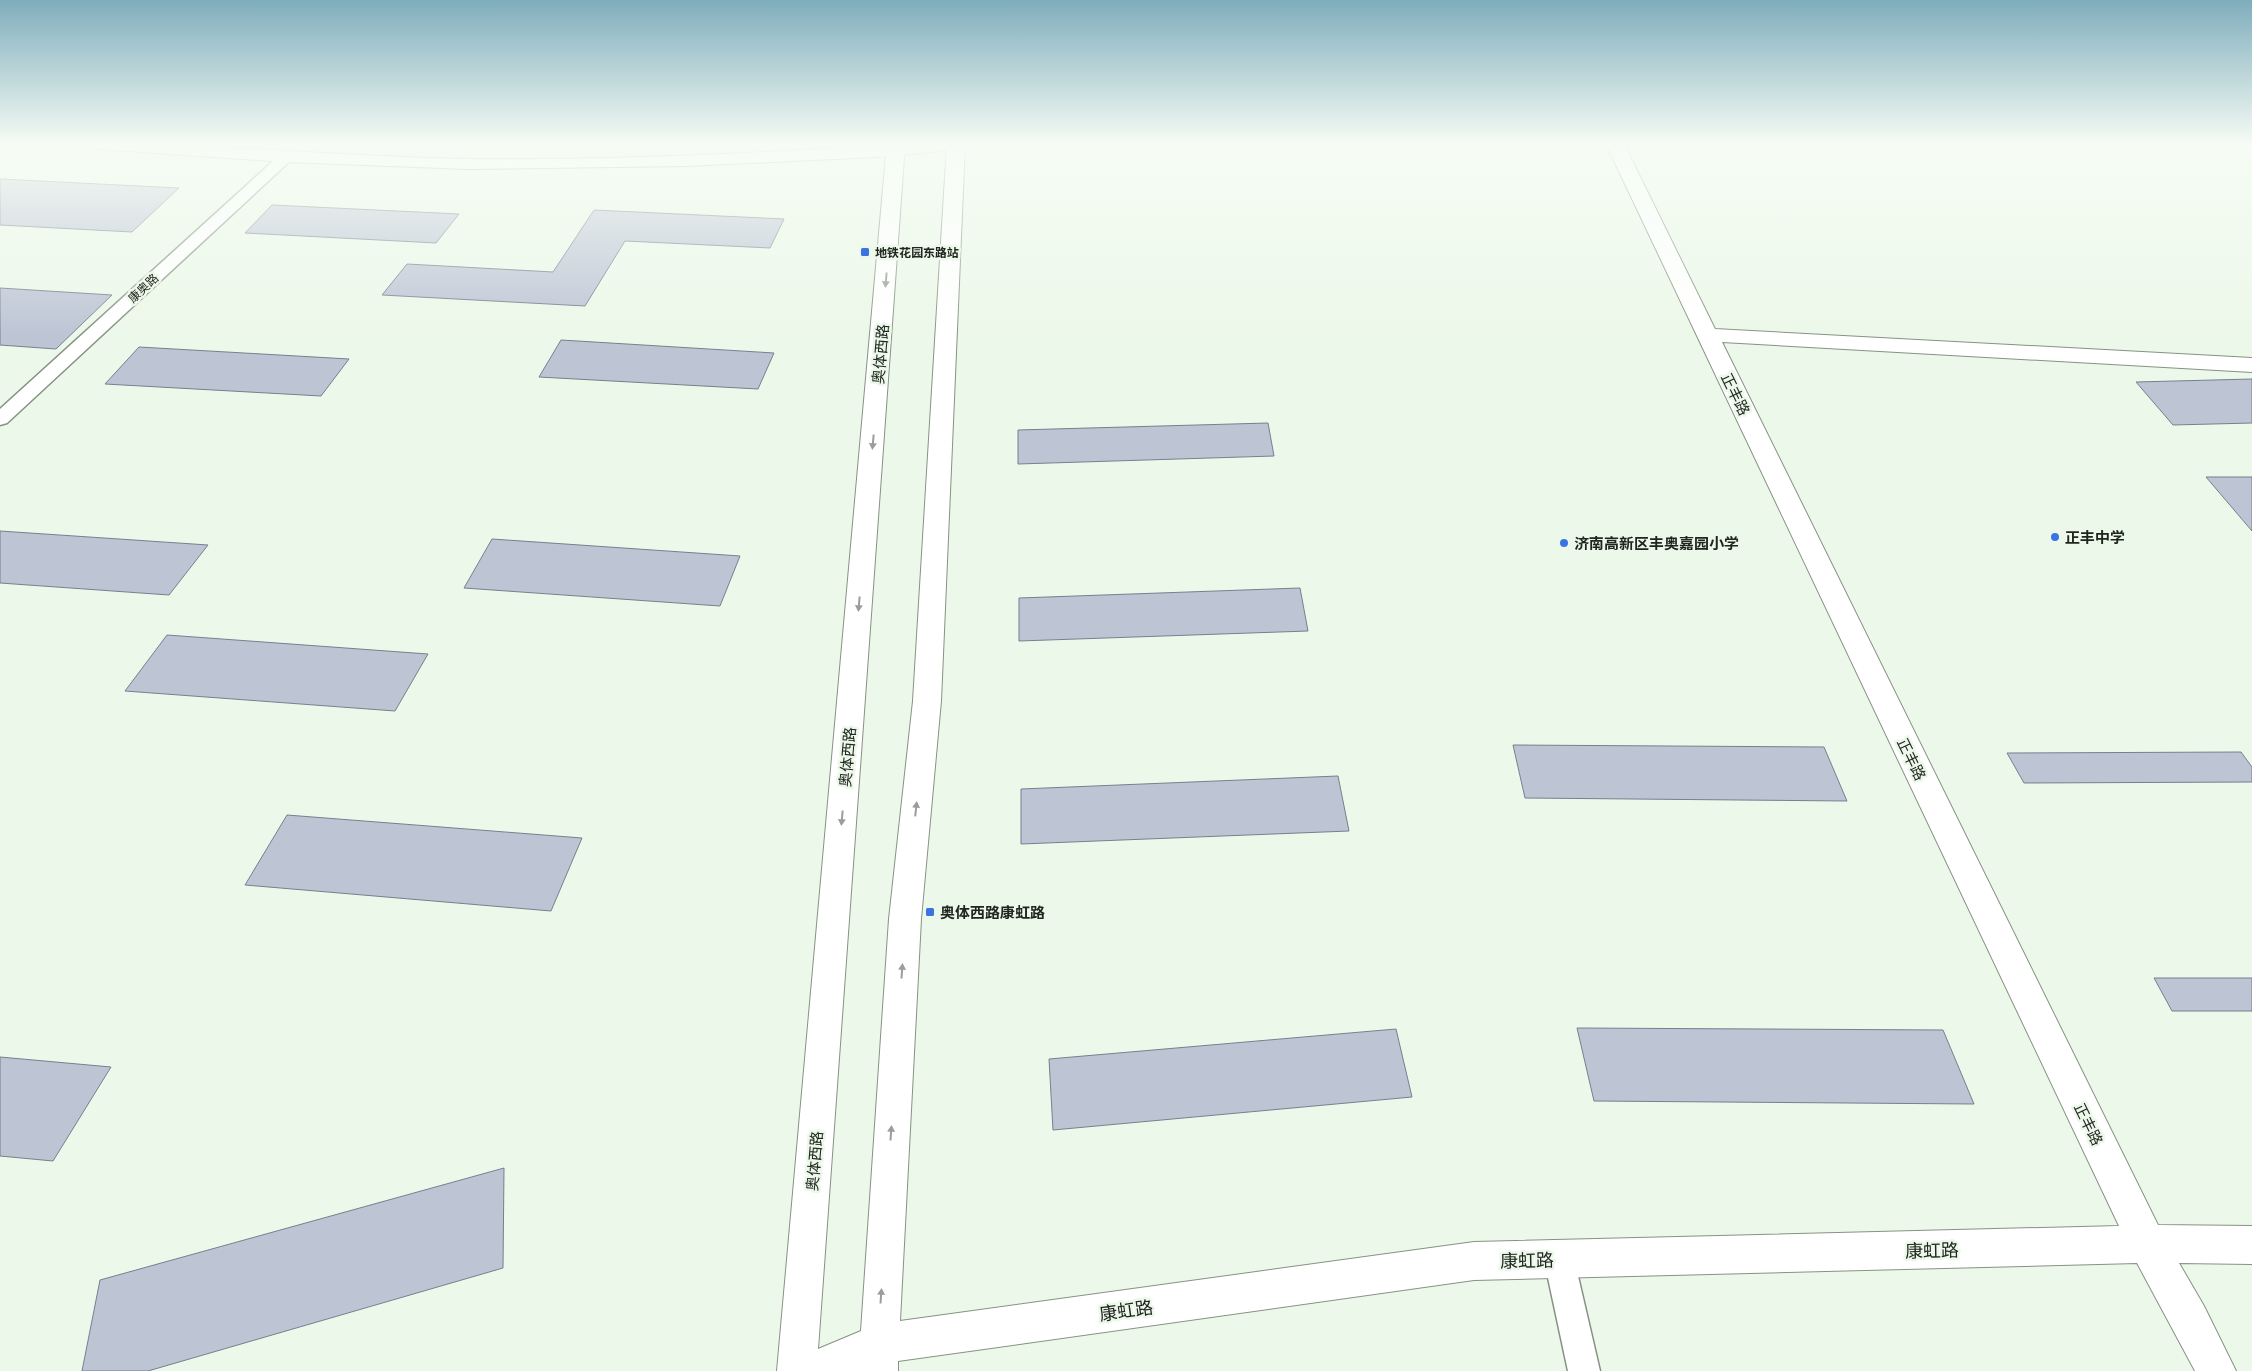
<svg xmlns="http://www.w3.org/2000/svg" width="2252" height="1371" font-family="'Noto Sans','Noto Sans SC',sans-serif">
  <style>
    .building { fill: #bdc5d5; stroke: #777f8d }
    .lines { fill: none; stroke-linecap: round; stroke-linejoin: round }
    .street-casing { stroke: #879284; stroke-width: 3 }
    .secondary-casing { stroke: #879284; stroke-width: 2 }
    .primary-casing { stroke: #879284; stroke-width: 2 }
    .street { fill: #fff; fill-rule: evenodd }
    .secondary { fill: #fff; fill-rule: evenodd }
    .primary { fill: #fff; fill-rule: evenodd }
    .oneway { fill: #9b9d9b }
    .poi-dot { fill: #3c73e3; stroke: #ecf8e9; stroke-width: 2 }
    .labels { text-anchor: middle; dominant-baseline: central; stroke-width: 5; stroke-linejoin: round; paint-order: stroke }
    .far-poi-label { font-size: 12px; font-weight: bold; fill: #212520; stroke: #ecf8e9; text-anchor: start }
    .far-street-label { font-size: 12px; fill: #212520; stroke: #ecf8e9 }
    .street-label { font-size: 15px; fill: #212520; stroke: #ecf8e9 }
    .poi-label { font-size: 15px; font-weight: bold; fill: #212520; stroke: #ecf8e9; text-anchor: start }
    .near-street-label { font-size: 18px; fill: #212520; stroke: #ecf8e9 }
  </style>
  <rect width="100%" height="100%" fill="#ecf8e9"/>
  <!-- building -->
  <path class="building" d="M0 179 179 188 132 232 0 225Z
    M272 205 459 214 436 243 245 233Z
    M594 210 784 219 770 248 625 241 585 306 382 295 407 264 553 272Z
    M0 288 112 295 56 349 0 345Z
    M561 340 774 353 758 389 539 377Z
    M139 347 349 359 321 396 105 384Z
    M2252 379V423L2173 425 2136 382Z
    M1268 423 1274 456 1018 464V430Z
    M2206 477H2252V531Z
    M0 531 208 545 169 595 0 583Z
    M492 539 740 556 720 606 464 588Z
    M1300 588 1308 631 1019 641V598Z
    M167 635 428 654 395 711 125 691Z
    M1513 745 1824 747 1847 801 1525 798Z
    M2241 752 2252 767V782L2024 783 2007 753Z
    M1338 776 1349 831 1021 844V789Z
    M287 815 582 838 551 911 245 885Z
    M2154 978H2252V1011H2172Z
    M1577 1028 1943 1030 1974 1104 1594 1101Z
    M1396 1029 1412 1097 1053 1130 1049 1059Z
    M0 1057 111 1067 53 1161 0 1156Z
    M504 1168 503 1268 148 1371H82L100 1280Z"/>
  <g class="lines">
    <defs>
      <path id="street" d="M286 153 291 154 293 157 291 160 7 423 0 425V409L281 154Z
        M1559 1244 1570 1248 1574 1259 1600 1371H1568L1544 1259 1548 1248Z"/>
      <path id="secondary" d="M887 144H905L818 1349 861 1331 889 919 913 701 947 144H965L941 701 921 919 900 1321 1474 1242 2119 1226 1606 144H1624L1715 329 2252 358V372L1722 342 2158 1225 2252 1226V1264L2179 1263 2204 1306 2236 1371H2195L2137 1263 1474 1280 898 1361V1371H777Z"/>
      <path id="primary" d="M89 144C215 143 341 157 467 159 566 160 666 157 765 152 831 149 897 143 963 144L960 148 954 149 896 156 688 166 467 169 286 162 98 149 92 148Z"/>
    </defs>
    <!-- street casing -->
    <use href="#street" class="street-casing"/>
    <!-- secondary casing -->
    <use href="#secondary" class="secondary-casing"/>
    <!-- primary casing -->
    <use href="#primary" class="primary-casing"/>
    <!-- street -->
    <use href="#street" class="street"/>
    <!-- secondary -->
    <use href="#secondary" class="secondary"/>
    <!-- primary -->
    <use href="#primary" class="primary"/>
  </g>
  <!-- one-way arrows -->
  <defs><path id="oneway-solid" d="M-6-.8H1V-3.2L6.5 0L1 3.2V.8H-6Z" transform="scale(1.25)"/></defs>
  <g class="oneway">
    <use href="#oneway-solid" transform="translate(886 280) rotate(95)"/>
    <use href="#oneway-solid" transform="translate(873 442) rotate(95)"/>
    <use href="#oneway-solid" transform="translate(859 604) rotate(95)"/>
    <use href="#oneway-solid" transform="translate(916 809) rotate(-84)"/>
    <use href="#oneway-solid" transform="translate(842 818) rotate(95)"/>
    <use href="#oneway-solid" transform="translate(902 971) rotate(-86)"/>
    <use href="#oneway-solid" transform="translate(891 1133) rotate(-86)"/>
    <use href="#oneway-solid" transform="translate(881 1296) rotate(-86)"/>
  </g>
  <!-- sky -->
  <linearGradient id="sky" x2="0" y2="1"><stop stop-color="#7fadbc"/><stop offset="0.43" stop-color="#f6fcf5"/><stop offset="1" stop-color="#f6fcf5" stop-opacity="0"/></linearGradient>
  <rect width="2252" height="336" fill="url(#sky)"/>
  <!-- markers -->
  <g class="poi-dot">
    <rect x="860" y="247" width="10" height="10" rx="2.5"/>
    <circle cx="2055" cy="537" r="5"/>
    <circle cx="1564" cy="543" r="5"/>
    <rect x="925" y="907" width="10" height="10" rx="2.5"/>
  </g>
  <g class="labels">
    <!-- far-poi labels -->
    <g class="far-poi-label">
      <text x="875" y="252">地铁花园东路站</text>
    </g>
    <!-- far-street labels -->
    <g class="far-street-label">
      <text transform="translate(143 288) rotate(-43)">康奥路</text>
    </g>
    <!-- street labels -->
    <g class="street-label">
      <text transform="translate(880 354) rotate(-85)">奥体西路</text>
      <text transform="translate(1736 394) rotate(64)">正丰路</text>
      <text transform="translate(847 757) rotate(-85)">奥体西路</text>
      <text transform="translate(1912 759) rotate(64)">正丰路</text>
      <text transform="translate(2089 1124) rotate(64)">正丰路</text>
      <text transform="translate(814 1161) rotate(-85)">奥体西路</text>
    </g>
    <!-- poi labels -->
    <g class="poi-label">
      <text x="2065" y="537">正丰中学</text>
      <text x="1574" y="543">济南高新区丰奥嘉园小学</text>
      <text x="940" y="912">奥体西路康虹路</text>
    </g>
    <!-- near-street labels -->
    <g class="near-street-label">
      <text transform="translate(1932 1250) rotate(-1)">康虹路</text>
      <text transform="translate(1527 1260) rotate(-1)">康虹路</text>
      <text transform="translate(1126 1310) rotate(-8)">康虹路</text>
    </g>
  </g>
</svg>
